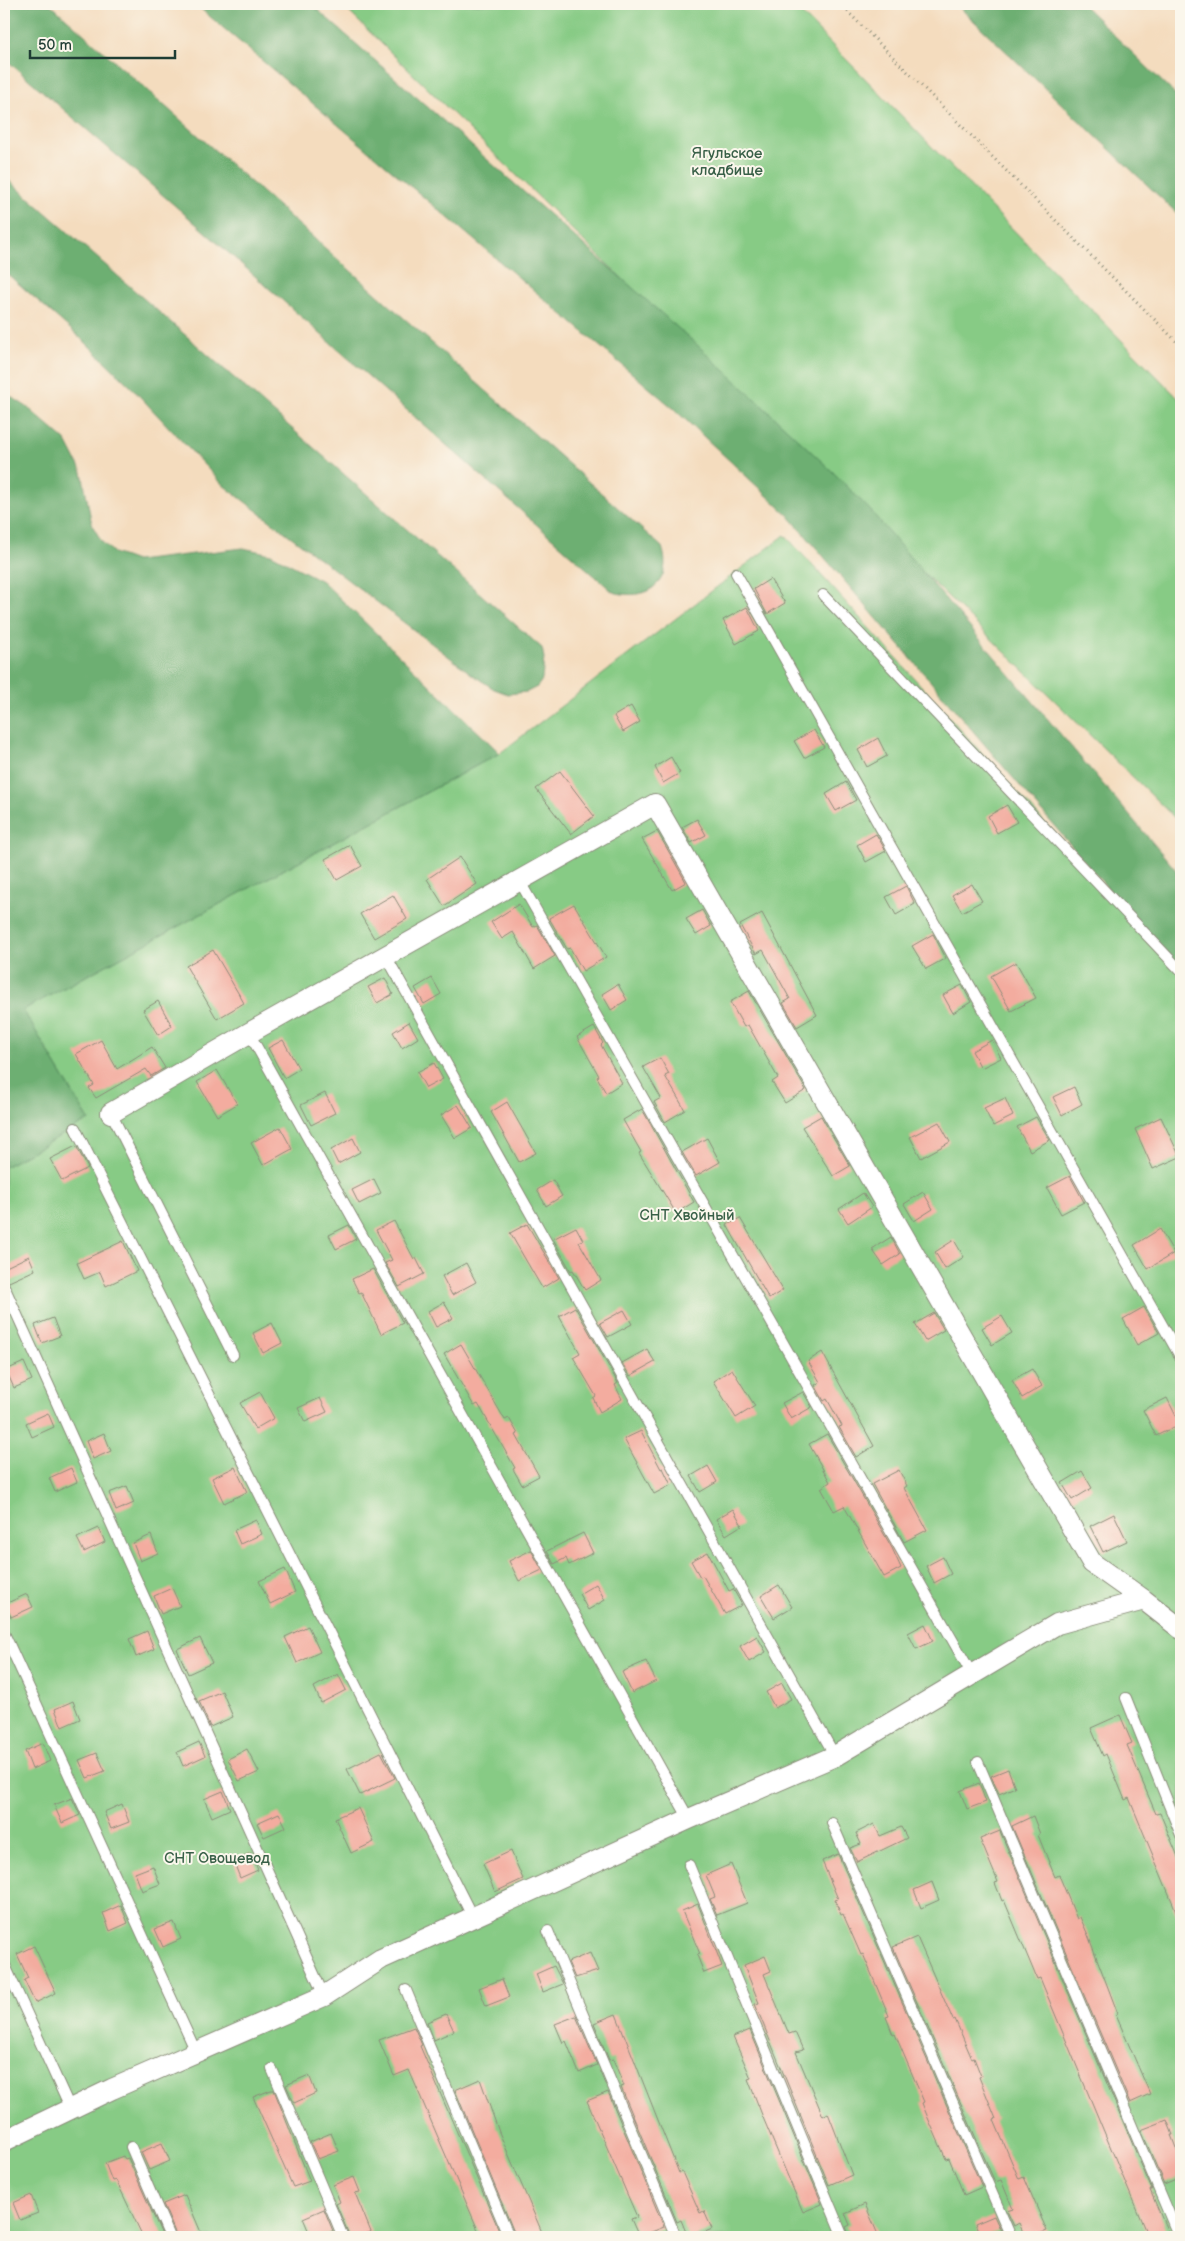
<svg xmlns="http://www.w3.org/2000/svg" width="1185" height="2241" font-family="'Balsamiq Sans',sans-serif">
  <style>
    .green { fill: #87cb85; stroke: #53845c }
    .forest { fill: #6daf72; stroke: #467653 }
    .building { fill: #f3ac9f }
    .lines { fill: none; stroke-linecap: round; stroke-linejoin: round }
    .lane-casing { stroke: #8a8c79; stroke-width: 12 }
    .street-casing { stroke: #8a8c79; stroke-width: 22 }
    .path { stroke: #8a8c79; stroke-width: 3; stroke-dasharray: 1 4; stroke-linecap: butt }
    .lane { stroke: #fff; stroke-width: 10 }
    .street { stroke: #fff; stroke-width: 20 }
    .labels { text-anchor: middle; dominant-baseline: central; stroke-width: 4; stroke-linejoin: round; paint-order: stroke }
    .park-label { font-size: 15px; fill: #396048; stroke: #fbf7ec }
  </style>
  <rect width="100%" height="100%" fill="#fbf7ec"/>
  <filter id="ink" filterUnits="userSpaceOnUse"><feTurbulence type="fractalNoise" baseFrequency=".02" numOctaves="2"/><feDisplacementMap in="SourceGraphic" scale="10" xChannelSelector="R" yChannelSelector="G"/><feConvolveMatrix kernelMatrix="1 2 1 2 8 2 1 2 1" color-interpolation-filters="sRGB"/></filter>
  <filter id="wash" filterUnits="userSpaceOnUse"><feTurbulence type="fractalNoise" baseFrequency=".0096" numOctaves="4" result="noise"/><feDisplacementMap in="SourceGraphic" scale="20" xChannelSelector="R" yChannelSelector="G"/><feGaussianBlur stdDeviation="1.12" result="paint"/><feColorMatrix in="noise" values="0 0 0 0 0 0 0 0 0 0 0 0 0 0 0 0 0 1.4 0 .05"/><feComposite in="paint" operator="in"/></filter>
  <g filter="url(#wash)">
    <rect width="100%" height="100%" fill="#f4dcbe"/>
    <!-- green -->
    <path class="green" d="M341 4H792L1181 401V824Z
      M785 535 1181 974V2237H4V1167L89 1120 23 1010 500 753Z"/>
    <!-- forest -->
    <path class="forest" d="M4 4H50L662 547C674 582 647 602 613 592L188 217 4 58Z
      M195 4H311L695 343 832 471 870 510 1181 876V974L788 515 673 408Z
      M956 4H1082L1181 100V217Z
      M4 176 542 648 544 658 542 680 537 687 527 692 508 694 494 689 473 675 223 485 131 387 84 341 4 271Z
      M4 392 27 407 66 441 82 472 92 525 102 542 114 553 136 561 243 548 271 554 322 581 500 753 23 1010 89 1120 4 1167Z"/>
    <g id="blocks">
      <!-- building -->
      <path class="building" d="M770 579 785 603 767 614 754 589Z
        M747 607 759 631 736 644 723 620Z
        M631 706 640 722 623 732 614 716Z
        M814 730 824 747 804 758 794 741Z
        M878 738 887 756 867 767 858 750Z
        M671 757 680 773 663 783 655 767Z
        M560 771 594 816 571 834 536 789Z
        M846 782 856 800 836 811 826 794Z
        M1007 805 1017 822 997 833 988 816Z
        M697 819 706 835 691 843 682 827Z
        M657 831 686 882 672 890 642 839Z
        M876 834 886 851 866 862 857 845Z
        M350 845 362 866 337 880 325 859Z
        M460 857 477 884 444 906 427 879Z
        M972 884 982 901 962 912 952 895Z
        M906 886 915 904 896 915 886 897Z
        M393 895 407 919 374 938 360 914Z
        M519 904 533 927 537 925 555 956 534 969 513 932 502 939 491 922Z
        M574 904 606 957 583 971 570 948 567 949 549 918Z
        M702 910 711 926 696 935 686 919Z
        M762 913 817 1015 797 1027 783 1003 790 999 763 950 756 954 740 925Z
        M933 934 946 958 926 969 912 946Z
        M213 950 244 1003 217 1019 186 966Z
        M1016 962 1036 998 1011 1011 991 976Z
        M385 978 393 994 377 1003 368 987Z
        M432 978 441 994 424 1004 415 988Z
        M618 984 627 1000 611 1010 602 994Z
        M962 985 971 1002 953 1013 943 995Z
        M749 991 806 1090 785 1103 772 1082 778 1078 748 1025 744 1027 730 1002Z
        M158 1001 172 1026 158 1035 143 1010Z
        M409 1022 418 1038 402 1048 393 1032Z
        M594 1027 603 1043 601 1045 622 1083 606 1093 597 1077 599 1076 577 1037Z
        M101 1040 117 1069 152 1047 165 1068 151 1076 146 1069 96 1098 89 1088 94 1085 76 1054Z
        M283 1040 299 1069 284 1078 268 1048Z
        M992 1040 1001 1058 981 1068 972 1051Z
        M660 1058 669 1074 665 1076 685 1110 665 1122 654 1102 661 1098 643 1067Z
        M434 1063 443 1079 426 1088 417 1072Z
        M217 1070 237 1104 217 1116 197 1082Z
        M1074 1087 1082 1104 1062 1115 1053 1097Z
        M325 1093 335 1113 311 1125 301 1105Z
        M1005 1098 1013 1116 993 1126 984 1108Z
        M507 1102 536 1153 519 1162 491 1112Z
        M458 1105 472 1128 455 1138 441 1115Z
        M642 1109 694 1202 676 1213 639 1153 641 1152 623 1120Z
        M821 1116 850 1166 833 1176 802 1127Z
        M1036 1117 1050 1140 1030 1151 1017 1127Z
        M1161 1117 1180 1157 1153 1169 1135 1129Z
        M939 1122 950 1142 921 1158 910 1137Z
        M280 1127 292 1149 263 1165 251 1143Z
        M353 1138 360 1152 338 1164 331 1150Z
        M707 1138 720 1162 696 1176 682 1152Z
        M76 1146 88 1168 62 1181 50 1159Z
        M1070 1176 1084 1202 1061 1214 1047 1188Z
        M374 1179 381 1193 359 1204 352 1190Z
        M553 1180 562 1196 546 1206 537 1190Z
        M923 1192 933 1209 914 1221 904 1204Z
        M863 1193 872 1207 848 1223 839 1209Z
        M740 1218 783 1290 769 1299 727 1225Z
        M394 1221 414 1259 416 1258 424 1274 399 1287 385 1263 392 1260 376 1230Z
        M527 1224 559 1278 542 1288 510 1233Z
        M349 1225 356 1239 336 1249 329 1235Z
        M576 1227 583 1240 579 1242 601 1280 585 1290 573 1270 571 1271 553 1239Z
        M1160 1229 1174 1253 1148 1269 1134 1245Z
        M891 1237 900 1254 883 1265 872 1249Z
        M954 1240 964 1257 945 1269 935 1252Z
        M123 1241 137 1271 106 1286 100 1272 84 1279 77 1263Z
        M29 1256 35 1270 9 1282 4 1279V1268Z
        M466 1263 476 1282 452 1295 442 1276Z
        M373 1269 403 1323 381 1334 361 1292 359 1293 352 1279Z
        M444 1302 453 1318 436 1327 428 1311Z
        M575 1307 618 1383 615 1385 622 1399 600 1412 593 1398 596 1396 573 1357 580 1353 559 1316Z
        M1144 1307 1159 1333 1137 1345 1123 1319Z
        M624 1310 632 1324 608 1337 600 1323Z
        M934 1313 944 1330 925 1341 915 1324Z
        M1002 1316 1012 1333 992 1345 982 1328Z
        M53 1318 60 1336 42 1343 35 1325Z
        M272 1323 282 1343 263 1353 253 1333Z
        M461 1344 505 1420 509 1418 518 1434 516 1435 539 1476 522 1485 513 1469 515 1468 478 1404 474 1406 444 1354Z
        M647 1349 655 1362 630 1376 622 1363Z
        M822 1352 874 1446 856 1457 839 1427 842 1426 827 1399 824 1401 815 1385 820 1382 808 1361Z
        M24 1362 32 1380 14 1388 6 1370Z
        M732 1369 755 1406 736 1418 713 1381Z
        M1032 1369 1042 1386 1022 1398 1012 1380Z
        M260 1392 274 1418 255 1429 240 1403Z
        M803 1392 812 1407 791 1419 782 1403Z
        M320 1398 327 1412 305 1422 298 1408Z
        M1167 1398 1180 1424 1156 1436 1143 1410Z
        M48 1413 54 1427 32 1437 26 1423Z
        M641 1431 661 1469 663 1468 671 1485 654 1494 624 1439Z
        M104 1433 111 1451 93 1459 86 1441Z
        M827 1434 892 1548 901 1568 884 1577 844 1506 834 1511 821 1488 830 1482 809 1444Z
        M708 1466 717 1482 700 1492 691 1476Z
        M235 1467 247 1492 224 1503 212 1478Z
        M71 1468 77 1482 55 1492 49 1478Z
        M899 1470 907 1486 904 1488 927 1530 904 1542 872 1484Z
        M1082 1471 1092 1488 1072 1500 1062 1483Z
        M127 1486 134 1503 116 1511 109 1493Z
        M733 1509 742 1525 726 1535 716 1519Z
        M1114 1514 1127 1541 1103 1552 1090 1526Z
        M256 1520 262 1534 240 1544 234 1530Z
        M99 1528 105 1542 84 1552 77 1538Z
        M583 1533 593 1553 569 1565 566 1558 554 1564 547 1551Z
        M151 1535 158 1553 140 1561 133 1543Z
        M531 1550 542 1570 519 1581 509 1561Z
        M708 1552 729 1591 733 1589 742 1605 725 1614 703 1576 700 1577 691 1561Z
        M943 1557 951 1574 934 1583 926 1566Z
        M285 1569 295 1592 270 1604 259 1581Z
        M596 1584 605 1600 588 1610 579 1594Z
        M779 1585 792 1607 774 1618 761 1596Z
        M172 1588 180 1606 161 1614 154 1596Z
        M27 1594 33 1607 11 1617 5 1604Z
        M925 1624 933 1641 916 1649 908 1633Z
        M308 1626 320 1652 297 1663 285 1637Z
        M147 1631 154 1649 136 1657 129 1639Z
        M757 1636 766 1652 749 1662 740 1646Z
        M200 1638 212 1663 188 1674 177 1649Z
        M646 1661 656 1681 632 1693 622 1672Z
        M338 1674 346 1690 321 1703 314 1687Z
        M782 1683 791 1699 775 1708 766 1692Z
        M222 1691 233 1717 210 1727 199 1701Z
        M73 1701 80 1719 62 1727 55 1709Z
        M1120 1715 1132 1743 1127 1745 1156 1814 1160 1813 1181 1864V1923L1129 1798 1125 1800 1106 1754 1103 1756 1091 1728Z
        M199 1742 205 1756 183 1766 177 1752Z
        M43 1743 50 1761 32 1769 25 1751Z
        M247 1749 259 1772 239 1781 228 1759Z
        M381 1752 395 1778 360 1795 347 1769Z
        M97 1753 105 1771 87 1778 79 1760Z
        M1008 1769 1015 1787 999 1794 991 1776Z
        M979 1783 986 1802 967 1809 960 1791Z
        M223 1791 230 1809 212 1817 204 1799Z
        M72 1798 80 1815 62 1823 54 1805Z
        M122 1804 129 1822 111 1829 104 1812Z
        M358 1808 374 1842 351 1853 335 1818Z
        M279 1813 286 1827 264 1837 257 1823Z
        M1033 1816 1040 1834 1038 1835 1055 1877 1059 1875 1077 1919 1080 1917 1088 1935 1118 2014 1116 2015 1150 2094 1130 2103 1012 1826Z
        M874 1824 880 1836 901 1827 907 1838 857 1862 850 1848 861 1844 856 1833Z
        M1000 1831 1152 2190H1150L1170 2237H1148L1040 1978 1037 1979 1004 1900 1002 1901 995 1883 998 1882 980 1839Z
        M511 1851 523 1879 495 1892 483 1864Z
        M251 1853 258 1870 240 1878 233 1860Z
        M838 1854 982 2187 964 2195 949 2158 946 2159 928 2118 922 2103 924 2102 895 2034 893 2035 886 2017 889 2016 863 1954 861 1955 843 1914 841 1915 835 1900 838 1899 822 1861Z
        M731 1864 747 1903 717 1915 710 1899 715 1897 706 1875Z
        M153 1866 160 1884 142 1891 135 1873Z
        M932 1882 939 1900 921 1908 914 1890Z
        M698 1904 722 1966 704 1973 697 1955 700 1954 682 1911Z
        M121 1905 128 1923 110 1931 103 1913Z
        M174 1922 181 1939 163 1947 155 1929Z
        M917 1937 953 2020 955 2019 972 2059 974 2058 981 2076 979 2077 996 2119 994 2120 1019 2179 1024 2177 1047 2231 1031 2237H1025L1019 2223 1014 2226 1007 2211 1013 2209 1001 2180 995 2182 893 1947Z
        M34 1946 56 1993 35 2003 24 1980 28 1978 17 1954Z
        M590 1953 598 1971 575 1978 568 1962Z
        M765 1956 771 1971 764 1974 789 2034 795 2032 803 2050 796 2052 823 2116 828 2113 852 2175 829 2185 755 2004 759 2003 744 1965Z
        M554 1966 563 1984 543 1992 536 1974Z
        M502 1979 509 1997 486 2006 479 1988Z
        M446 2014 454 2031 434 2040 427 2022Z
        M616 2014 679 2173 682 2172 700 2213 704 2211 712 2229 694 2237H688L681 2220 677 2222 621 2087 624 2086 613 2059 609 2060 594 2023Z
        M576 2016 597 2065 579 2073 566 2041 563 2043 555 2024Z
        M414 2027 422 2045 420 2046 502 2237H481L409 2070 394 2076 379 2040Z
        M750 2030 822 2204 803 2212 764 2120 748 2079 751 2078 733 2037Z
        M309 2075 316 2093 294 2103 286 2085Z
        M480 2079 499 2132 544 2237H516L455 2090Z
        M271 2090H274L310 2181 293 2187 253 2097Z
        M608 2092 664 2227 639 2237 631 2219 637 2217 587 2101Z
        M1167 2120 1173 2135H1171L1181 2161V2177L1164 2184 1141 2130Z
        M331 2133 339 2151 318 2159 310 2142Z
        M162 2143 170 2161 149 2170 141 2152Z
        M123 2156 125 2159 128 2158 163 2237H143L116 2180 112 2181 105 2163Z
        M354 2177 360 2192 355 2193 371 2232 358 2237H350L336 2204 340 2202 333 2185Z
        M31 2195 38 2213 20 2220 13 2203Z
        M185 2195 203 2237H177L163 2204Z
        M865 2204 879 2237H850L846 2227 850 2225 845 2213Z
        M324 2209 333 2231 320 2237H311L303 2218Z
        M994 2216 1001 2231 980 2237 975 2224Z"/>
    </g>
  </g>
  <g filter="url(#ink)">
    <use href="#blocks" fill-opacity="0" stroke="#8a8c79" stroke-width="1"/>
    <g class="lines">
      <defs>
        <path id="lane" d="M736 573 1181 1358
          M823 595 1181 971
          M519 880 973 1676
          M386 956 835 1756
          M249 1033 689 1819
          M111 1113 233 1355
          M75 1128 473 1918
          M4 1286 324 1996
          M4 1633 197 2054
          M1126 1698 1181 1835
          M978 1762 1179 2237
          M832 1823 1011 2237
          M689 1865 843 2237
          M548 1931 676 2237
          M4 1963 70 2108
          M406 1990 509 2237
          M272 2069 343 2237
          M131 2147 170 2237"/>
        <path id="street" d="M111 1113 249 1033 655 804 1092 1563 1144 1600
          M4 2141 112 2089 324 1996 381 1959 689 1819 835 1756 1057 1624 1144 1600 1181 1629"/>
      </defs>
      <!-- lane casing -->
      <use href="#lane" class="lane-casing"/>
      <!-- street casing -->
      <use href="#street" class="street-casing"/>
      <!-- path -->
      <path class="path" d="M840 4 1181 346"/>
      <!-- lane -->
      <use href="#lane" class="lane"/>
      <!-- street -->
      <use href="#street" class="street"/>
    </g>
  </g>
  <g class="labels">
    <!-- park labels -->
    <g class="park-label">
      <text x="727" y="153">Ягульское<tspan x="727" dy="17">кладбище</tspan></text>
      <text x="687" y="1215">СНТ Хвойный</text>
      <text x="217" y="1858">СНТ Овощевод</text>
    </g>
  </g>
  <!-- margin -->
  <rect width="1185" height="2241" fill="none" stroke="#fbf7ec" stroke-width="20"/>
  <!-- scale -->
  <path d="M30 50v8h145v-8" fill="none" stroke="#1f3d34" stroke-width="2.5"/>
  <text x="38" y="50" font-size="15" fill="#1f3d34" stroke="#fbf7ec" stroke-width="4" paint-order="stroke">50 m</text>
</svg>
